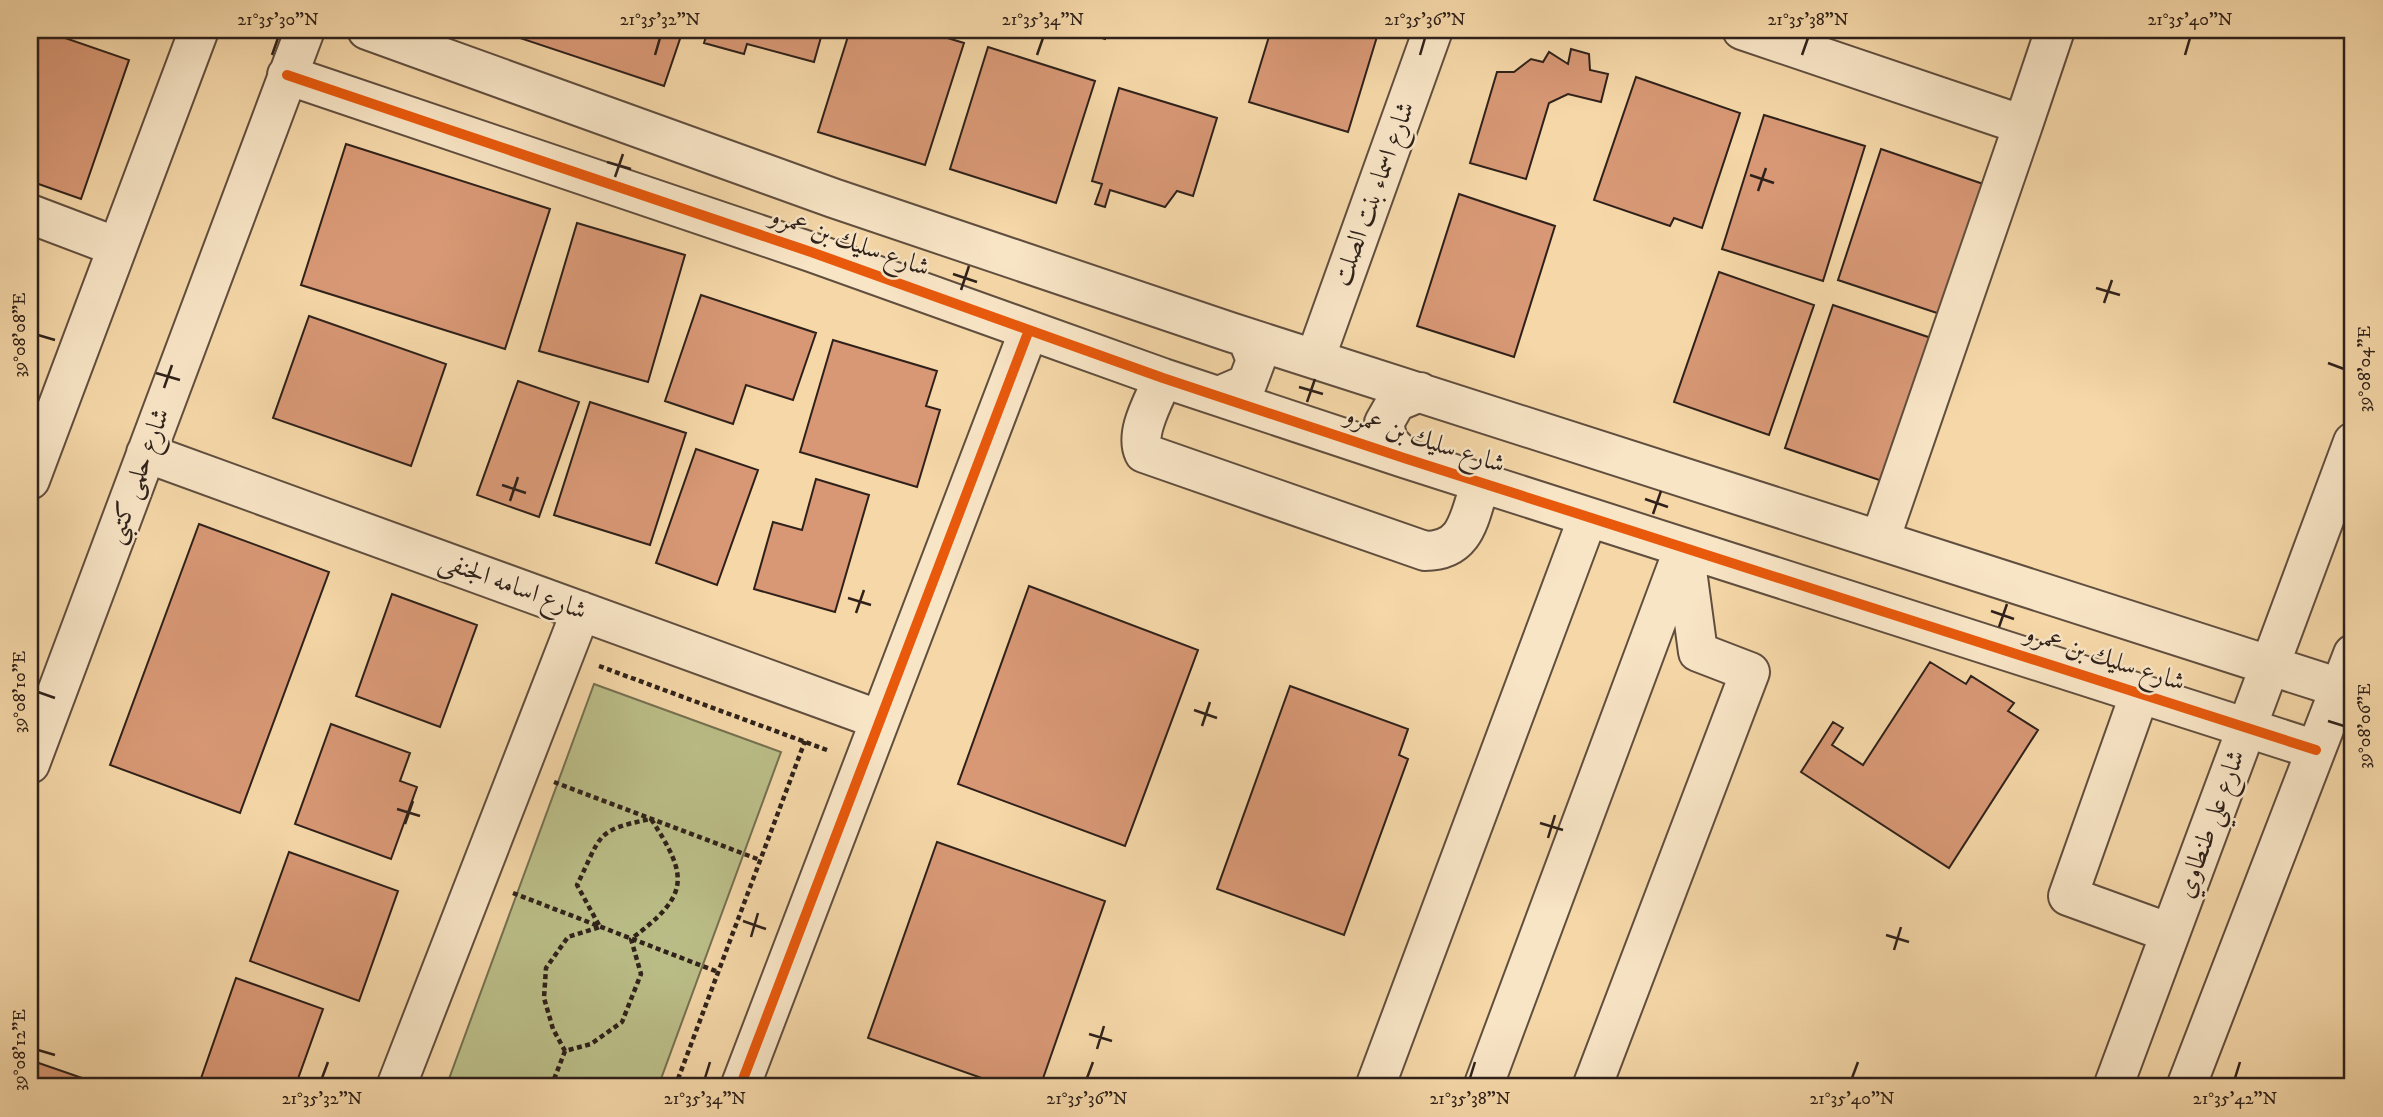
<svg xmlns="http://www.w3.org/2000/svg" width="2383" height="1117" font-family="'IM FELL DW Pica',Amiri,serif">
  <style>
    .green { fill: #bbbe88; stroke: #757051; stroke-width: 2 }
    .building { fill: #d89875; stroke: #2f211a; stroke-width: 2 }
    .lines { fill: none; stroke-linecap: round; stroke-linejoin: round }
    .minor-casing { stroke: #604e3e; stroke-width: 42 }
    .path { stroke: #2f211a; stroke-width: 4.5; stroke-dasharray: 5 3.5; stroke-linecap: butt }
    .minor { stroke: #f8e5c6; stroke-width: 38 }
    .cycleway-casing { stroke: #f8e5c6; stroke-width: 15 }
    .cycleway { stroke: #e8590c; stroke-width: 10 }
    .ticks { fill: none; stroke: #2f211a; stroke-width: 2.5 }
    .labels { text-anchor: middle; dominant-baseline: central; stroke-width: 5; stroke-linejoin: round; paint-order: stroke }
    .street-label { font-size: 26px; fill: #2f211a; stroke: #f8e5c6 }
    .neatline { fill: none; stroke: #2f211a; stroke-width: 2.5 }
    .ticks-label { font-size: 18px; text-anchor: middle; fill: #2f211a }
  </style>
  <rect width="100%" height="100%" fill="#f5d7a8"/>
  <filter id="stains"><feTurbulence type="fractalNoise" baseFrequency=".00286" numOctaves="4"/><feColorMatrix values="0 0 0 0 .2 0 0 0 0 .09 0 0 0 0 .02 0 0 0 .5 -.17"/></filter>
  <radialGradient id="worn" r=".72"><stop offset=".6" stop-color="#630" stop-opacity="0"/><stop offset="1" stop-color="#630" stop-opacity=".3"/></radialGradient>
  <!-- green -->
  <path class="green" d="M594 684 781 752 658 1087H446Z"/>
  <!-- building -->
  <path class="building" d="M30 30H42L129 60 81 199 30 181Z
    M496 30H683L664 86Z
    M708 30H823L814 62 747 44 744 54 704 43Z
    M850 30H921L964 43 925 165 818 132Z
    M1076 30H1108L1105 39Z
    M1271 30H1379L1348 132 1249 102Z
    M988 47 1095 81 1056 203 950 169Z
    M1571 49 1589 54 1590 70 1608 74 1601 102 1568 94 1549 103 1526 179 1470 163 1497 72H1514L1531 59 1543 62 1549 52 1568 64Z
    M1636 77 1740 113 1702 228 1674 218 1670 226 1594 200Z
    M1119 88 1217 118 1193 196 1177 191 1165 207 1110 190 1105 207 1095 204 1102 184 1092 181Z
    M1764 115 1865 146 1823 281 1722 249Z
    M346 144 550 209 505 349 301 285Z
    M1881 149 1989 186 1946 316 1838 280Z
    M1459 194 1555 226 1514 357 1417 326Z
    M577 223 685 255 648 382 539 351Z
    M1719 272 1814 305 1769 435 1674 402Z
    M701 295 816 333 793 400 746 385 733 424 665 401Z
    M1833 305 1940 341 1891 484 1785 448Z
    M309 316 446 364 411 466 273 418Z
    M833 340 937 371 926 406 940 410 917 487 800 452Z
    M518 381 579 402 539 517 477 495Z
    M590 402 686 433 650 545 554 515Z
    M696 449 758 470 717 585 656 563Z
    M816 479 869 495 835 612 754 589 773 522 802 530Z
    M199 524 329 572 240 813 110 765Z
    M1029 586 1198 650 1125 846 958 784Z
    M392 594 477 625 440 727 356 696Z
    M1930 662 1966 684 1971 676 2014 703 2008 711 2038 730 1949 868 1801 772 1833 722 1843 728 1832 745 1863 765Z
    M1290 686 1408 729 1399 755 1408 759 1344 935 1217 889Z
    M331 724 410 753 400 781 417 787 391 859 295 824Z
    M937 842 1105 901 1040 1087H1007L868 1038Z
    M289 852 398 891 359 1001 250 961Z
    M236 978 323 1009 295 1087H198Z
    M30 1060 108 1087H30Z"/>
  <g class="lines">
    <defs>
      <path id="minor" d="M367 30 833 198 1230 332 2340 688
        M1742 30 2023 125 2055 30
        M287 75 811 252 1163 378 1404 458 2316 750
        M30 214 117 247
        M1315 359 1433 30
        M1163 378C1155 399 1134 432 1144 453L1425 551C1468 551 1469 516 1481 482
        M1219 396 1247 384 1256 360 1247 338
        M146 453 880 720
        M1404 458 1388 441 1384 423 1396 402 1420 392
        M30 480 199 30
        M1880 540 2023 125
        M2140 693 2068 896 2170 933
        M30 764 305 30
        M396 1087 581 611
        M740 1087 1029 330
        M1375 1087 1588 517
        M1483 1087 1682 553
        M1592 1087 1750 672 1698 652 1684 548
        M2113 1087 2353 442
        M2186 1087 2353 654"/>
    </defs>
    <!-- minor casing -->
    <use href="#minor" class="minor-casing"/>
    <!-- path -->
    <path class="path" d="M599 666 827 750
      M554 782 760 860
      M513 893 718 972
      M551 1087 565 1051 591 1044 622 1022 641 974 631 939C690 895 689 877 651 819 594 830 602 835 577 885L600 927 568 937 546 968 544 998 553 1029 565 1051
      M675 1087 805 741"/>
    <!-- minor -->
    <use href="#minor" class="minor"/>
    <defs>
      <path id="cycleway" d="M287 75 811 252 1163 378 1404 458 2316 750
        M740 1087 1029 330"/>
    </defs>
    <!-- cycleway casing -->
    <use href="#cycleway" class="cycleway-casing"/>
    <!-- cycleway -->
    <use href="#cycleway" class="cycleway"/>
  </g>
  <!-- ticks -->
  <path class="ticks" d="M272 55 278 38M655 55 660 38M1037 55 1043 38M1420 55 1425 38M1802 55 1808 38M2185 55 2190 38M607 162 631 169M1750 175 1774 183M615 177 623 154M1758 191 1766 168M953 274 977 282M2096 288 2120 295M961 290 969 266M2104 303 2112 280M38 335 55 340M2328 363 2344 369M156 373 180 380M1299 387 1323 394M164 388 172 365M1307 402 1315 379M502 485 526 493M1645 499 1668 507M510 501 518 477M1653 514 1661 491M848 598 871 605M1991 611 2014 619M856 613 864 590M1999 627 2007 604M38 692 55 698M1194 710 1217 718M2328 721 2344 726M1202 726 1210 702M397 809 420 816M1540 823 1563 830M405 824 413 801M1548 838 1555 815M743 921 766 929M1886 935 1909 942M751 937 758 913M1894 950 1901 927M1089 1034 1112 1041M1097 1049 1104 1026M38 1050 55 1055M322 1078 328 1062M705 1078 710 1062M1087 1078 1093 1062M1470 1078 1475 1062M1852 1078 1858 1062M2235 1078 2240 1062"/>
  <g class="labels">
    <!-- street labels -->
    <g class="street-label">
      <text transform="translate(1374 194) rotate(-70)">شارع اسماء بنت الصلت</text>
      <text transform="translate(850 242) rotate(19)">شارع سليك بن عمرو</text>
      <text transform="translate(1425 440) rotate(18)">شارع سليك بن عمرو</text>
      <text transform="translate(138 476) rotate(-70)">شارع حلمى كتبى</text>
      <text transform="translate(513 586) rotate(20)">شارع اسامه الجنفى</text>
      <text transform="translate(2105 658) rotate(18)">شارع سليك بن عمرو</text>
      <text transform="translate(2211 824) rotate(-70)">شارع علي طنطاوي</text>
    </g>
  </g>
  <!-- margin -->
  <rect width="2383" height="1117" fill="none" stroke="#f5d7a8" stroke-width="77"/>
  <rect x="38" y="38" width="2306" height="1040" class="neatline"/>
  <g class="ticks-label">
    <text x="278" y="25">21°35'30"N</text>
    <text x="660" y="25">21°35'32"N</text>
    <text x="1043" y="25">21°35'34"N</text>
    <text x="1425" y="25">21°35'36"N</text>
    <text x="1808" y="25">21°35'38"N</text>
    <text x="2190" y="25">21°35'40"N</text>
    <text transform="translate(19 335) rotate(-90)" y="6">39°08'08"E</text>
    <text transform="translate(2364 369) rotate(-90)" y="6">39°08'04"E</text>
    <text transform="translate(19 692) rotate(-90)" y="6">39°08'10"E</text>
    <text transform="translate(2364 726) rotate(-90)" y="6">39°08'06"E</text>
    <text transform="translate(19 1050) rotate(-90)" y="6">39°08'12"E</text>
    <text x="322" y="1104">21°35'32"N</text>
    <text x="705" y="1104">21°35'34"N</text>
    <text x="1087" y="1104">21°35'36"N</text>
    <text x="1470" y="1104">21°35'38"N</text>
    <text x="1852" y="1104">21°35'40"N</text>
    <text x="2235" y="1104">21°35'42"N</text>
  </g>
  <rect width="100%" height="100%" filter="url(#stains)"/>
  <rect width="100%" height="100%" fill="url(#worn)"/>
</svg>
